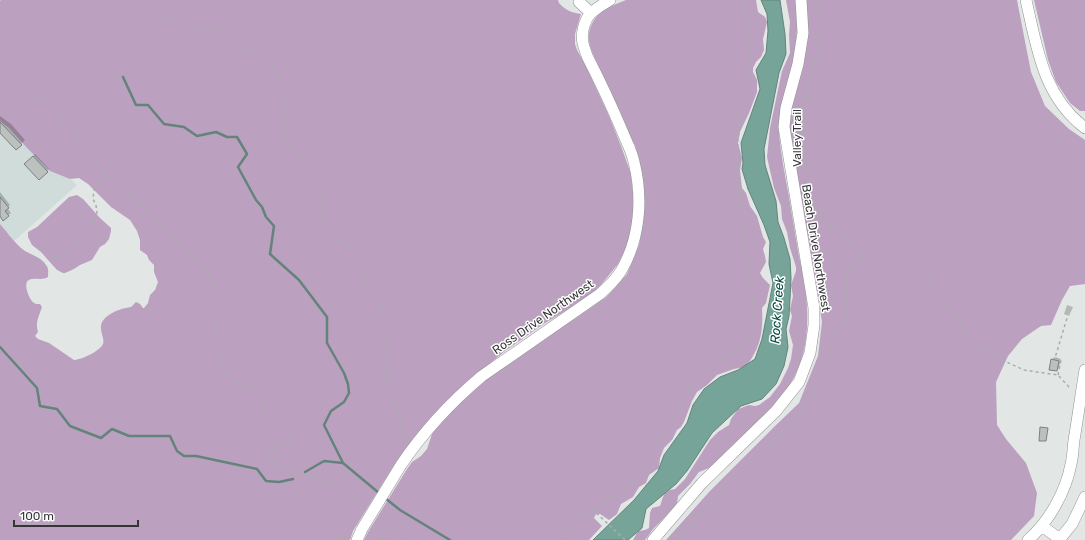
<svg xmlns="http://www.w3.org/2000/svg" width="1085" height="540" font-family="Rubik,sans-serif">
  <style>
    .built { fill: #cfdcd9 }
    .forest { fill: #bba1bf }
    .water { fill: #77a499; stroke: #63837b }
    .shadow { fill: #0003 }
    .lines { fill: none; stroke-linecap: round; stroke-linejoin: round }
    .stream { stroke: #63837b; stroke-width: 2.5 }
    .building { fill: #bcc0bf; stroke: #7d807f }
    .minor-casing { stroke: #8f9291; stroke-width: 12 }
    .path { stroke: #a9adac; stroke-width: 1.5; stroke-dasharray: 3 3; stroke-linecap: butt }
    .minor { stroke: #fff; stroke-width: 11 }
    .minor-bridge-casing { stroke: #8f9291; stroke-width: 12; stroke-linecap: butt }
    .minor-bridge { stroke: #fff; stroke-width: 11 }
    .labels { text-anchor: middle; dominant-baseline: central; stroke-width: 3; stroke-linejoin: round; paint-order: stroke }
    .street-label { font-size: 12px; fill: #343535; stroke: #fff }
    .water-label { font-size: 13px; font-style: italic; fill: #00463b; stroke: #fff }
  </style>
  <rect width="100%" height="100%" fill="#e2e6e5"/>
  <!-- built -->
  <path class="built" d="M0 121 9 128 27 148 50 171 70 179 77 185 14 241 0 224Z"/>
  <!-- forest -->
  <path class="forest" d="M1 0H558L559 3C565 10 572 13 581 14L580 17 575 34V44L577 50 586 66 609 116 621 146 631 174 633 193V216L628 244 618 264 600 286 585 299 542 325 505 351 462 386 442 406 418 434 402 455 396 462 353 531 350 540H0V224C8 233 15 244 25 251 32 255 42 258 46 265 49 268 48 273 48 277 42 281 35 277 29 280 22 283 30 301 34 303 34 304 40 304 40 304L42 307C39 316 35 323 38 332L35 336 38 339 49 343 74 360C81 360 100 351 103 344 105 339 100 332 101 326 102 315 121 308 131 307L136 302 140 304 143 308H144L148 303 150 295 155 290 158 282 154 272V265L149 260 147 255 140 250V240L137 231 130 220 111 207 88 184 79 178 70 179 50 171 27 148 9 128 0 121V1Z
    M626 0H756L758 12 765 17 767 22 763 39 764 50 761 57 756 62 753 68V72L757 80V92L749 113 740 132 738 143 742 158 740 170 742 188 746 193 750 206 757 216 763 237 766 242 763 249 765 256 766 262 760 273 763 278 770 285 766 303 762 308C763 323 762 341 754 354 752 359 748 363 745 367L734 369 717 375 707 385 697 392 692 401 684 422 681 427 677 430 672 440 664 448 660 458 659 468 649 475 646 483 639 487 633 497 621 504 617 514 609 520 600 514H596L594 518 602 526 601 527 589 540H364L368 532 407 469 412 462 421 456 427 449 432 434 434 429 460 403 496 371 538 341 573 320 605 298 611 292 627 274 639 245 643 222 645 204 641 170 635 145 626 130 602 76C599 65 593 56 590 46 586 33 592 18 603 11 610 6 619 3 626 0Z
    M786 0H796L797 30 795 54C789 80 779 107 779 134 781 155 785 176 789 197 792 215 795 233 798 251 800 263 804 275 805 287 810 322 808 356 789 386 770 415 739 438 715 463L709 468 699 472 690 484 678 496 677 503 675 507 653 529 645 540H633L638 531 645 530 649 528 650 513 652 508 660 506 663 497 665 493 670 490 675 489 685 479 710 440 718 432 729 425 731 419 738 409 749 405 755 406 759 405 770 397 780 384 788 368 791 359 793 345 789 331 792 316 790 310 793 296 791 285 796 271V267L790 248 787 232 782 219 781 206 774 188 767 157 770 128 779 85 782 71 790 53 789 35 790 22Z
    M805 0H1017L1022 26 1031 72 1045 106 1069 129 1085 140V284L1070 286 1062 300 1051 325 1041 326 1022 339 1008 356 996 382 997 425 1006 439 1026 463 1037 493 1034 516 1011 540H666L710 491 773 428 799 403 818 356 822 322 811 254 790 138V124L792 107 804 59Z
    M1034 0H1085V111H1080L1070 103 1056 82 1048 60Z
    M77 195 83 199 100 218 111 228V231L109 239 105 244 100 247 92 260 80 265 74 269 65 273H63L57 270 41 252 32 245 28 237V232L37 227 69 197Z"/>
  <!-- water -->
  <path class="water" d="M761 0H780L785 34 786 54 779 73 764 149 765 165 776 201 778 222 784 238 790 259 791 278 790 299 789 316 786 329 788 347 784 366 776 384 762 399 741 406 712 433 687 471 676 484 646 509 642 528 628 540H593L634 500 658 471 664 455 687 423 693 405 704 389 720 377 738 370 755 359 762 339 773 283 769 264 770 242 764 225 748 189 742 169 743 163 741 143 760 89 756 70 766 53 768 31 767 14Z"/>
  <!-- shadow -->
  <path class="shadow" d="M0 116 11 124 25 140 16 149 0 131Z
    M35 154 49 169 39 179 25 164Z
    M0 192 10 205 7 208 11 213 3 219 0 215Z
    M1067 305 1073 307 1069 316 1064 314Z
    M1054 357 1061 359 1059 368 1057 370 1052 360Z"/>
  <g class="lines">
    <!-- stream -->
    <path class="stream" d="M123 77 136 105H148L164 124 184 127 197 136 216 132 227 137H237L247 154 238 167 256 200 262 207 266 217 274 226 270 254 299 280 327 317V343L344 373 348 384 349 393 344 402 331 411 324 425 343 463 379 493
      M0 347 37 388 40 406 57 409 70 426 101 438 112 429 129 436H170L177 451 184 456H196L257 469 266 481 279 482 293 479
      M305 472 324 461 343 463
      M385 498 400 510 450 540"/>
  </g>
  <!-- building -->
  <path class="building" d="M0 122 22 145 16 150 0 133Z
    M33 156 48 172 39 180 24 164Z
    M0 197 9 208 5 211 9 216 3 221 0 216Z
    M1051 359 1059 361 1057 371 1049 370Z
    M1040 427 1048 428 1046 441H1039Z"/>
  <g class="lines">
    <defs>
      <path id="minor" d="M1026 0C1037 48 1043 96 1085 128
        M579 2 591 13
        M401 465C424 431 451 402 482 376L600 294C608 287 615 280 621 271 640 239 643 198 634 162 632 152 627 143 623 133 612 107 600 81 587 56 586 52 584 48 583 43 581 34 584 20 591 13 597 8 603 4 610 0
        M1042 526 1061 540
        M357 540 362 529
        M653 540 702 483 776 411 799 382 810 353 814 325V308L784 127 786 108 798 64 803 33 801 0
        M1028 540C1049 522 1066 491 1071 464 1073 456 1073 448 1074 440 1078 417 1081 393 1085 370
        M1059 540 1072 524 1085 497"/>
    </defs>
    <!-- minor casing -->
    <use href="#minor" class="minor-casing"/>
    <!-- path -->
    <path class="path" d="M142 0 183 25 204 29H223L277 70 286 108V117L282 129 283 138 322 187V222L339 240 352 249 390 324 386 377 390 399 398 409 406 443
      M0 44 4 50 15 60 30 85 45 100 56 108 68 124 77 142 87 151 90 157 105 171 117 184 131 195 159 222 198 263 211 278 216 289 218 303 215 353 220 366 229 379 251 386 258 393 265 413 275 421 287 425 289 428 291 432C291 433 288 438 287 438 279 446 270 444 269 458L273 462 295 472 325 480 366 506
      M863 258 877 275 928 280 945 308 959 319 970 342 987 353 1024 370 1058 375 1069 387 1072 388
      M53 260 83 241 97 214 96 205 93 199 94 190 97 182 107 172
      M1058 375 1061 360 1055 358 1067 318
      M592 509 625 540
      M380 516 384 519 404 540
      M369 537 397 540
      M334 540 348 537
      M564 540 574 523 592 509 615 495 630 484 643 466 649 454 677 413 694 379 708 362 728 357 740 347 751 330 752 325 754 318 752 293 747 269 742 219 739 196 737 172 738 138 750 66V42L744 0
      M675 540 689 527 699 515 713 501 726 484 751 460 769 448 788 427 810 398 829 359 832 342 842 327 845 318 847 306 846 281 849 268 863 258 843 235 828 225 815 205 809 194 805 176 808 156 804 132V125L806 100 816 57 817 45V0"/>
    <!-- minor -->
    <use href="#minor" class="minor"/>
    <defs>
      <path id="minor-bridge" d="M362 529 401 465"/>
    </defs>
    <!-- minor-bridge casing -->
    <use href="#minor-bridge" class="minor-bridge-casing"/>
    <!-- minor-bridge -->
    <use href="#minor-bridge" class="minor-bridge"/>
  </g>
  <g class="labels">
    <!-- street labels -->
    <g class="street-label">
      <text transform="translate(797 138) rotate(-90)">Valley Trail</text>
      <text transform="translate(816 248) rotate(81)">Beach Drive Northwest</text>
      <text transform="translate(543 317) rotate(-35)">Ross Drive Northwest</text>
    </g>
    <!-- water labels -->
    <g class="water-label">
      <text transform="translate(777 310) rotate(-86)">Rock Creek</text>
    </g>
  </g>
  <!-- scale -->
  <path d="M14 520v6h124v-6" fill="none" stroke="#343535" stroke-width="2"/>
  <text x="20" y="520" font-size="12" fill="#343535" stroke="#ffffff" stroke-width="3" paint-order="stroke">100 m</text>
</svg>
